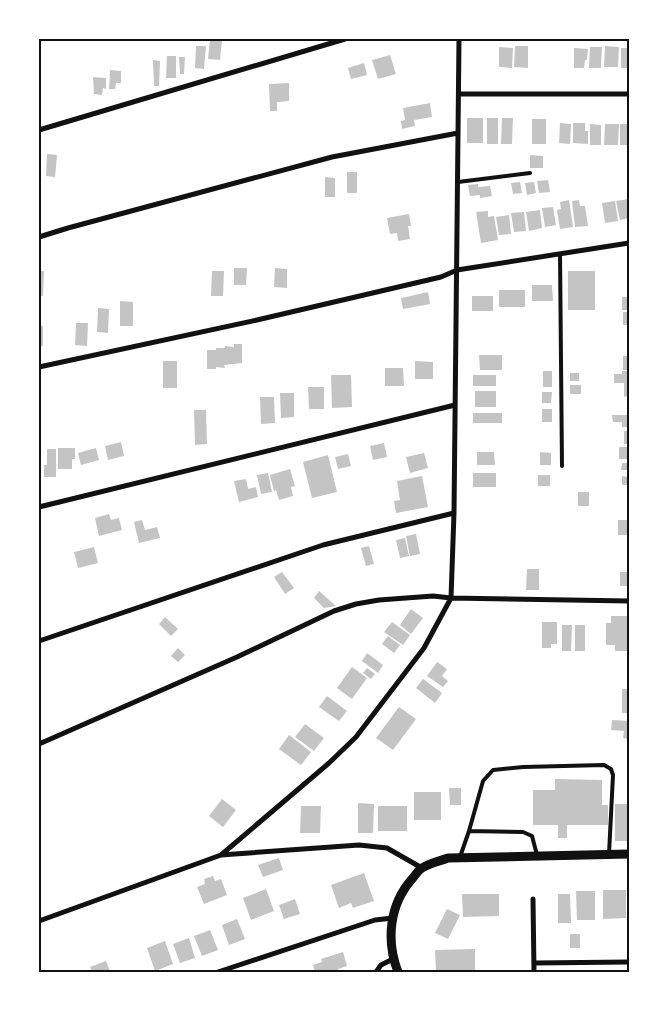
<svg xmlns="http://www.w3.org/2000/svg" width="668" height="1011" font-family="Inter,sans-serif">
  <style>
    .building { fill: #c4c4c4 }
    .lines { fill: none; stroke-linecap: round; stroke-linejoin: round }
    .service { stroke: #111; stroke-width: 4 }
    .minor { stroke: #111; stroke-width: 5 }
    .tertiary { stroke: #111; stroke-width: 9 }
    .neatline { fill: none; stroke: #111; stroke-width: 2 }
  </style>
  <rect width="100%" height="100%" fill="#fff"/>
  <!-- building -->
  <path class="building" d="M210 40H222L220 60 208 59Z
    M196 46H206L204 69 195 68Z
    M515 46H528V68L514 67Z
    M605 46 619 47 618 67H604Z
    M499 47 513 48 512 68 499 67Z
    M590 47H602L601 68H589Z
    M574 48 588 49 587 60H585L584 68H574Z
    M621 48H629V68H621Z
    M390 55 396 74 378 79 372 60Z
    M167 56H176V78H166Z
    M179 57H185L184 74H180Z
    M153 60 160 61 159 86H154Z
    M364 63 367 75 351 79 348 68Z
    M110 70 121 71V83H116L115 89H109Z
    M93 77 106 78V89L103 88 102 95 94 94Z
    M289 83V101L277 102V111H270L269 84Z
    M430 103 432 117 414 120 415 126 402 129 401 121 405 120 403 108Z
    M467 118H483V143H467Z
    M487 118H498V144H487Z
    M502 118H513L512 144H501Z
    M532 119H546V144H532Z
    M560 123 571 124 570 144 559 143Z
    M573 123H585V131H588V144L573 143Z
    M590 124 601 125V145H590Z
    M605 124H619L618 145H604Z
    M620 124H629V145H620Z
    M47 154 57 155 55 177 46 176Z
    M530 155 543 156V168H530Z
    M347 172H357V193H347Z
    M325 177 335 178V197H325Z
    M548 180 550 192 539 193 537 181Z
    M520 182 522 193 513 194 511 183Z
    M534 182 536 193 527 195 525 183Z
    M478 184V187L490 186 492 196 480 198V195L470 196 468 185Z
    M629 199V218L620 220 616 201Z
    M569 200 573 227 560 229 557 210 561 209 560 202Z
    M579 200 580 206H585L588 226 575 227 572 201Z
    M615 201 618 221 605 223 602 203Z
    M553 207 556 225 545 227 542 208Z
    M540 210 542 228 529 231 526 212Z
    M488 211V217L494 216 498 240 481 243 476 212Z
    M524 212 526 231 514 232 511 213Z
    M409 214 411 226H408L410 239 398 241 397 233 390 234 387 218Z
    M509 215 511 234 499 235 496 217Z
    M234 268H247L246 285H234Z
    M275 268 287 269V288L274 287Z
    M39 271H44L43 296H39Z
    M212 271H224L223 296H211Z
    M568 271H595V310H568Z
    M532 285H552L553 301H532Z
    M499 290H525V307H499Z
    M428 292 430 304 403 309 401 298Z
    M472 296H493V311H472Z
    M622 297H629V310H622Z
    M120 301 133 302V326H120Z
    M98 308 109 309 108 333 97 332Z
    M623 312H629V325H623Z
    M76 323H88L87 346 75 345Z
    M39 326H43V346H39Z
    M234 344H242V363L224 365 225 368 216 367V369H207V350H216V348H225V346L234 347Z
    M479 355H502V370H480Z
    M623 356H629V370H623Z
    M163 361H177V388H163Z
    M415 361 433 362V379H415Z
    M385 368H403L404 386H385Z
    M543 371H552V387H543Z
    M622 371H629V396L624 397V383H614V374H622Z
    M570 373H579V381H570Z
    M331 375H351L352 407 332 408Z
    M473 375H496V386H473Z
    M570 385H581V394H570Z
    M308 387H324V409H309Z
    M475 391H496V407H475Z
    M542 392H552L551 403H542Z
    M280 393H294V417L281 418Z
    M260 397H274L275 423 261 424Z
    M542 409H552V422H542Z
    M194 410H206L207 444 195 445Z
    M473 413H502V423H473Z
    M612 415H629V427H622V422H613Z
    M624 431H629V444H624Z
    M121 442 124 456 108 460 105 446Z
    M384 443 387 457 373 460 370 446Z
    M619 447H629V459H619Z
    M58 448H75V459H72V469H58Z
    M96 448 99 460 81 465 78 453Z
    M47 449H56V477H44V465H47Z
    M477 452H494L495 465H477Z
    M540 452 551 453V465H540Z
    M424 453 428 468 410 473 406 457Z
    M348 454 351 466 338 469 335 457Z
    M328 455 337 492 312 498 303 462Z
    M622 463H629V470H621Z
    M290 469 295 486 291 487 293 496 279 500 276 490 274 491 270 475Z
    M268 473 272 492 261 494 257 475Z
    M473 473H496V487H473Z
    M538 475H550V486H538Z
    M422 476 428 507 396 513 394 501 400 500 397 481Z
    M622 476 629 477V485H622Z
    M246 479 248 489 256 487 258 497 239 502 234 481Z
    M578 492H589V506H578Z
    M109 514 111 520 119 518 122 530 99 536 95 518Z
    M142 520 145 530 157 527 160 538 139 543 134 522Z
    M618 520H629V535H618Z
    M416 534 420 554 410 556 406 536Z
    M405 538 409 556 400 558 396 540Z
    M369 546 374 564 366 566 361 548Z
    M94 547 98 563 78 568 74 552Z
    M527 569H539V590H526Z
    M282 572 294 588 285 594 274 577Z
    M620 572H629V586H620Z
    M319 591 336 606 324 608 314 598Z
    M411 609 423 618 411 634 400 625Z
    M611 616H629V651H615V645H606V623H611Z
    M165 617 178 629 171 636 159 624Z
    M392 622 410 635 403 645 384 632Z
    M542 622H557V644H551V648H542Z
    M562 625H572L571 651H562Z
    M575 625H585V651H575Z
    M388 636 400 645 394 653 382 644Z
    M178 648 185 655 178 662 171 656Z
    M367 653 383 665 378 673 362 661Z
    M437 662 447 669 442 676 448 681 443 687 427 676Z
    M352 667 367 678 352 699 337 688Z
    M367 668 375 674 371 679 363 673Z
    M423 679 442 693 435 703 416 688Z
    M622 689H629V713H622Z
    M327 696 347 711 339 721 319 707Z
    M399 707 416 719 393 750 376 738Z
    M612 720 629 721V739L623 738 624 731 611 730Z
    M305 724 324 738 314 751 295 737Z
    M289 735 311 752 301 765 279 749Z
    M555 779 602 780V805H608V825H567V838H558V825H533V790H555Z
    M449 788H461V805H450Z
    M414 792H441V820H414Z
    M222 799 236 810 223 827 209 816Z
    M358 803 374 804 373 833H358Z
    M615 804H629V841H615Z
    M301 806H321L320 833H300Z
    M378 806H407V831H378Z
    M279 858 283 870 263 877 258 865Z
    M364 873 374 901 353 908 351 903 339 908 331 885Z
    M213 876 215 881 221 879 227 895 204 904 197 887 205 884 204 879Z
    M266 889 274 911 251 920 243 898Z
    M603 890H626V918L603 919Z
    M576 891H595V920H577Z
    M462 894H499V916L463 917Z
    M558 894H570L571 923H558Z
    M295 899 300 914 284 919 279 905Z
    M447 909 460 915 448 939 435 933Z
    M237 919 245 939 229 945 222 925Z
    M210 930 218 950 202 956 194 936Z
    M570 934H580V948H570Z
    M189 938 195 958 180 963 173 944Z
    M165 941 173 964 155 971 147 948Z
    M475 949V972H436L435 950Z
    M343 952 347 966 338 969 339 972H315L313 965 322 962 321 959Z
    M106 961 110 971 113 970 114 972H92L90 967Z"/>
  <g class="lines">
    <!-- service -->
    <path class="service" d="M458 182 530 173
      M560 254 562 466
      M537 855 532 836 523 832 469 831 483 781 493 770 523 767 604 765 611 769 613 775 609 854
      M460 857 469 831"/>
    <!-- minor -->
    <path class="minor" d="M459 94H629
      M39 130 345 39
      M39 237 68 228 332 157 458 133
      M39 367 257 320 441 277 457 270 629 243
      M39 507 455 405
      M39 641 323 545 454 513
      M39 744 237 657 334 611 356 604 379 600 433 596 451 598 629 601
      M221 855 329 763 356 737 424 648 451 598 454 513 459 39
      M533 899 534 972
      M39 921 221 855 359 845 387 848 422 868
      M534 963 629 962
      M218 972 375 920 393 918
      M376 972 381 965 393 959"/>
    <!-- tertiary -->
    <path class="tertiary" d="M398 972C386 941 389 905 412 879 415 876 418 870 422 868 430 863 440 861 448 858L629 854"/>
  </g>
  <!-- border -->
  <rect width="668" height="1011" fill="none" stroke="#ffffff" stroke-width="80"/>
  <rect x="40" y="40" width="588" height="931" class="neatline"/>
</svg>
